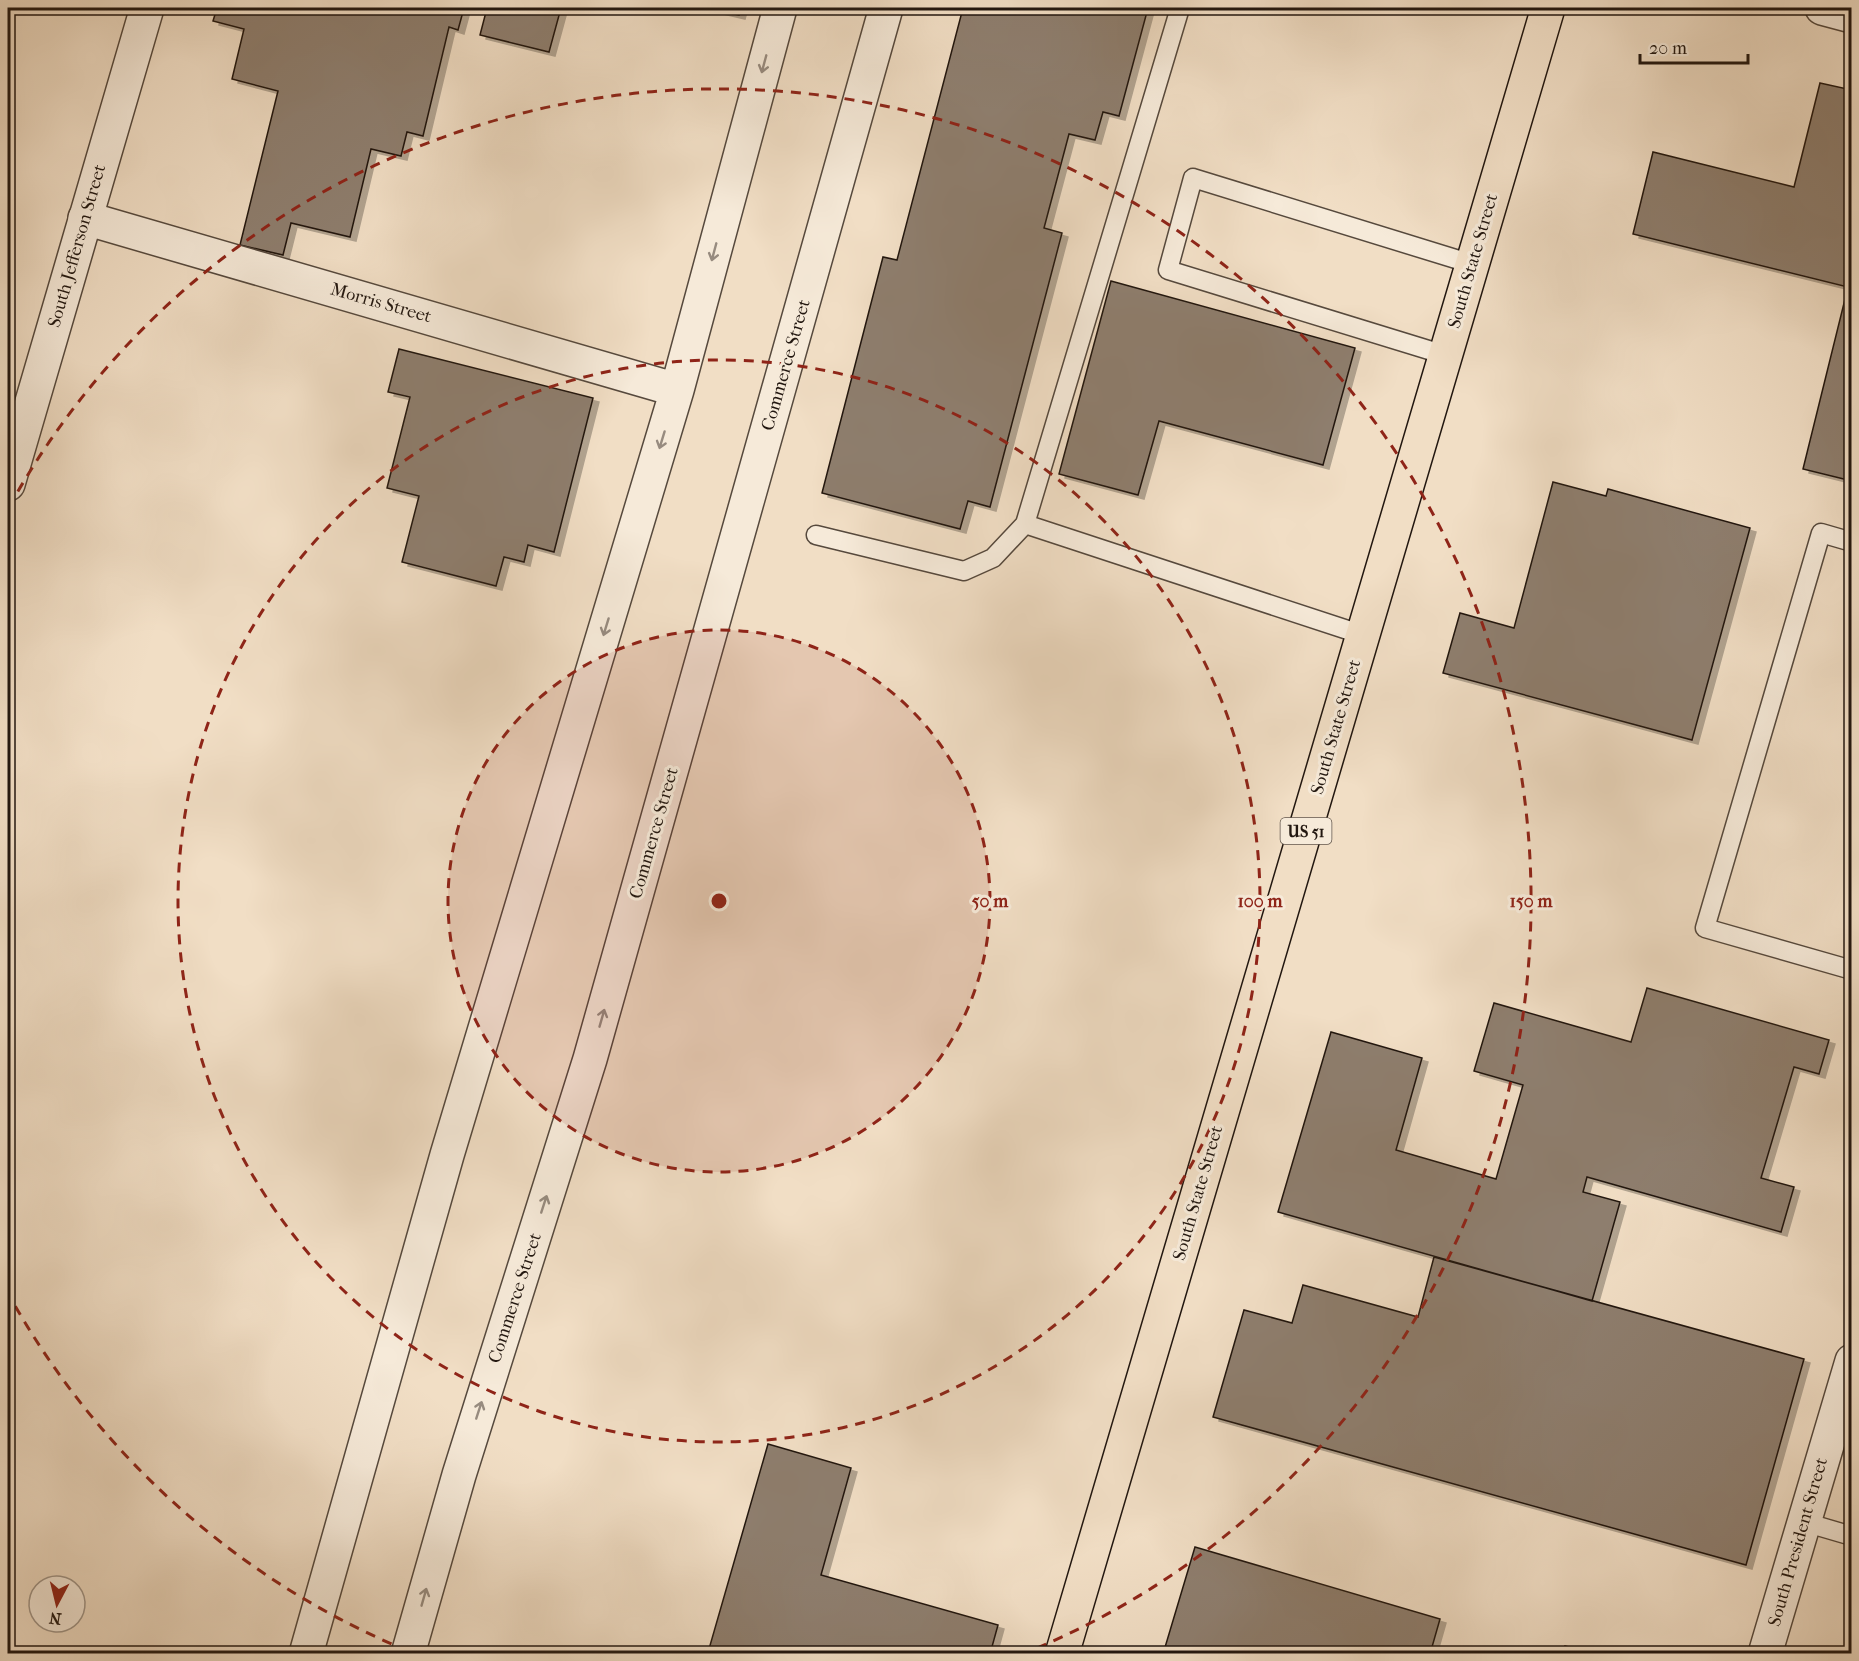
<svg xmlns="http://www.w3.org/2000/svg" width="1859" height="1661" font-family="'IM FELL French Canon',serif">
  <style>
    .building { fill: #8e7e6e; stroke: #221710; stroke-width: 1.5; filter: url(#shadow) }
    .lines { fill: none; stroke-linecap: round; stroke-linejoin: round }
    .service-casing { stroke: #56493d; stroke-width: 21 }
    .minor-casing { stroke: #56493d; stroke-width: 36 }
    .tertiary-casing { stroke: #56493d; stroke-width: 36 }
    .primary-casing { stroke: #221710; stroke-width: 36 }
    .service { stroke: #f6ead9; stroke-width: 18 }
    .minor { stroke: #f6ead9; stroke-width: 33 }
    .tertiary { stroke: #f6ead9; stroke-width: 33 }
    .primary { stroke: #f1dec5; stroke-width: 33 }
    .oneway { stroke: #978b7f }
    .ring { fill: none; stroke: #8f2418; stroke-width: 3; stroke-dasharray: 10 8 }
    .labels { text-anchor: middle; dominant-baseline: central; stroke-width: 6; stroke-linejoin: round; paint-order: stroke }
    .shield { fill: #f6ead9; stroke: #62564c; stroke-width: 1.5 }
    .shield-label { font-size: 16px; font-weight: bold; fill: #221710 }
    .street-label { font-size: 18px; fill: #221710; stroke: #f6ead9 }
    .centre { fill: #8f2418; stroke: #f6ead9; stroke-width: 3 }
    .ring-label { font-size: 18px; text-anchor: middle; font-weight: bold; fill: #8f2418; stroke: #f6ead9; stroke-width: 6; stroke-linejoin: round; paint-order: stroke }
  </style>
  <defs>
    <filter id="shadow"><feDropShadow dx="6" dy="4" stdDeviation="0" flood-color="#0004"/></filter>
  </defs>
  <rect width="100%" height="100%" fill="#f1dec5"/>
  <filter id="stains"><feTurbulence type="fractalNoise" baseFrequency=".00333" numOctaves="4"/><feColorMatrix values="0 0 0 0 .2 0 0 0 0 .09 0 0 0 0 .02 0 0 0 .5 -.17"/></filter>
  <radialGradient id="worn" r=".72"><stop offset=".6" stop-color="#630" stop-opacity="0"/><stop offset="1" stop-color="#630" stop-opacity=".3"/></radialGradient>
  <!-- building -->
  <path class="building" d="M217 8H464L458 30 449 27 423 136 407 132 401 156 371 149 350 237 291 223 283 255 240 245 278 91 232 79 244 29 213 21Z
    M487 8H561L549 52 480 35Z
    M709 8H741L739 15Z
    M963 8H1148L1119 116 1103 112 1095 140 1069 134 1044 228 1062 233 990 507 968 501 960 529 822 493 883 257 897 260Z
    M1820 83 1852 90V481L1803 469 1848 287 1633 234 1653 152 1794 187Z
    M1111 281 1355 348 1323 465 1159 421 1138 495 1059 474Z
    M399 349 593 398 554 552 528 545 524 562 504 557 496 586 402 562 419 496 387 488 410 397 388 392Z
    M1553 482 1606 496 1608 489 1750 528 1692 740 1443 673 1460 613 1514 628Z
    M1647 988 1829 1040 1819 1074 1794 1067 1761 1178 1794 1187 1781 1232 1587 1177 1583 1192 1620 1202 1592 1301 1278 1212 1331 1032 1422 1058 1396 1150 1496 1179 1523 1085 1474 1071 1494 1003 1631 1042Z
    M1434 1257 1804 1359 1746 1565 1213 1417 1244 1310 1292 1323 1303 1285 1418 1317Z
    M768 1444 851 1468 821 1575 998 1625 990 1654H724L709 1649Z
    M1195 1547 1440 1619 1430 1654H1163Z
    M1565 1646 1596 1654H1563Z"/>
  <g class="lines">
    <defs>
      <path id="service" d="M1445 355 1168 270 1193 178 1472 264
        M1025 524 1180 8
        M816 535 964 571 993 558 1025 524 1363 635
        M1852 542 1821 533 1705 928 1852 970
        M1804 1522 1852 1536"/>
      <path id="minor" d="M1822 8 1852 16
        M85 218 677 390
        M306 1654 447 1155 677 390 780 8
        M408 1654 459 1475 590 1059 886 8
        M1765 1654 1852 1361"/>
      <path id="tertiary" d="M8 484 147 8"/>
      <path id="primary" d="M1062 1654 1548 8"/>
    </defs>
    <!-- service casing -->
    <use href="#service" class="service-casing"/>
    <!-- minor casing -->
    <use href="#minor" class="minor-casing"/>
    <!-- tertiary casing -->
    <use href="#tertiary" class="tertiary-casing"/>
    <!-- primary casing -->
    <use href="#primary" class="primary-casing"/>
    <!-- service -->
    <use href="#service" class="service"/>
    <!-- minor -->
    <use href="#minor" class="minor"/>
    <!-- tertiary -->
    <use href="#tertiary" class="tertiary"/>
    <!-- primary -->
    <use href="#primary" class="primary"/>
  </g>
  <!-- one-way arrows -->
  <defs><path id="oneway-shaft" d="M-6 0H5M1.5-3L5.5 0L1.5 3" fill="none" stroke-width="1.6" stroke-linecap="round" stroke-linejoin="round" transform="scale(1.5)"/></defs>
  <g class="oneway">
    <use href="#oneway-shaft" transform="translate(764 64) rotate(105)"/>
    <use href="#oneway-shaft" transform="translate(714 252) rotate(105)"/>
    <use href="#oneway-shaft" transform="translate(662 440) rotate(107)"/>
    <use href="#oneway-shaft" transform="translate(606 627) rotate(107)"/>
    <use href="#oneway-shaft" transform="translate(602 1018) rotate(-74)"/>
    <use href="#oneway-shaft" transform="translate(544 1204) rotate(-72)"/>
    <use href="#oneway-shaft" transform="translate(479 1410) rotate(-72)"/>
    <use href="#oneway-shaft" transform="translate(424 1597) rotate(-74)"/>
  </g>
  <!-- distance rings -->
  <circle cx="719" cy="901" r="271" fill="#8f2418" fill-opacity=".12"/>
  <g class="ring">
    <circle cx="719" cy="901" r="271"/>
    <circle cx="719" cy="901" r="541"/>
    <path d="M408 1651A812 812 0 0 1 9 1295M9 507A812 812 0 1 1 1030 1651"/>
  </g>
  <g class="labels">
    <!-- shield labels -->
    <rect class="shield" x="1280.5" y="818" width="51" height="26" rx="4.5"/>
    <g class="shield-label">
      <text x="1306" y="831">US 51</text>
    </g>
    <!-- street labels -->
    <g class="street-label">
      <text transform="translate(77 246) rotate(-74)">South Jefferson Street</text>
      <text transform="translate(1473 261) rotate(-74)">South State Street</text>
      <text transform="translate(381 303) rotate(16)">Morris Street</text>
      <text transform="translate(786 365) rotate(-74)">Commerce Street</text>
      <text transform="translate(1336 727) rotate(-74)">South State Street</text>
      <text transform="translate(654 833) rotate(-74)">Commerce Street</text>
      <text transform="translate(1198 1193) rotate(-74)">South State Street</text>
      <text transform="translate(515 1298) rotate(-72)">Commerce Street</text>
      <text transform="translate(1798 1542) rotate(-74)">South President Street</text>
    </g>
  </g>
  <circle cx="719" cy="901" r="9" class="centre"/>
  <g class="ring-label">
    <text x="990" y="907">50 m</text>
    <text x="1260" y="907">100 m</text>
    <text x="1531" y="907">150 m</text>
  </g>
  <!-- margin -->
  <rect width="1859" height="1661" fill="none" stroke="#f1dec5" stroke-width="30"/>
  <rect x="9" y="9" width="1841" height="1643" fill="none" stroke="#221710" stroke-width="3"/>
  <rect x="15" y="15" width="1829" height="1631" fill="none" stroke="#221710" stroke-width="1.5"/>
  <!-- north arrow -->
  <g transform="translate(57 1604) rotate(187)"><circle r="28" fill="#f6ead9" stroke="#a19689" stroke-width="1.5"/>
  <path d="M0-4.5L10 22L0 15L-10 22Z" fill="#8f2418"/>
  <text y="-9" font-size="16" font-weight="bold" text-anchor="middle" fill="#221710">N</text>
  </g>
  <!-- scale -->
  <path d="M1640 54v9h108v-9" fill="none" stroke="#221710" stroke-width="3"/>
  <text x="1649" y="54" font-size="18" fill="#221710" stroke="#f6ead9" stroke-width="4.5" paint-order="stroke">20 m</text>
  <rect width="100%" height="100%" filter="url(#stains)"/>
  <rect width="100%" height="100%" fill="url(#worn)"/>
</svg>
